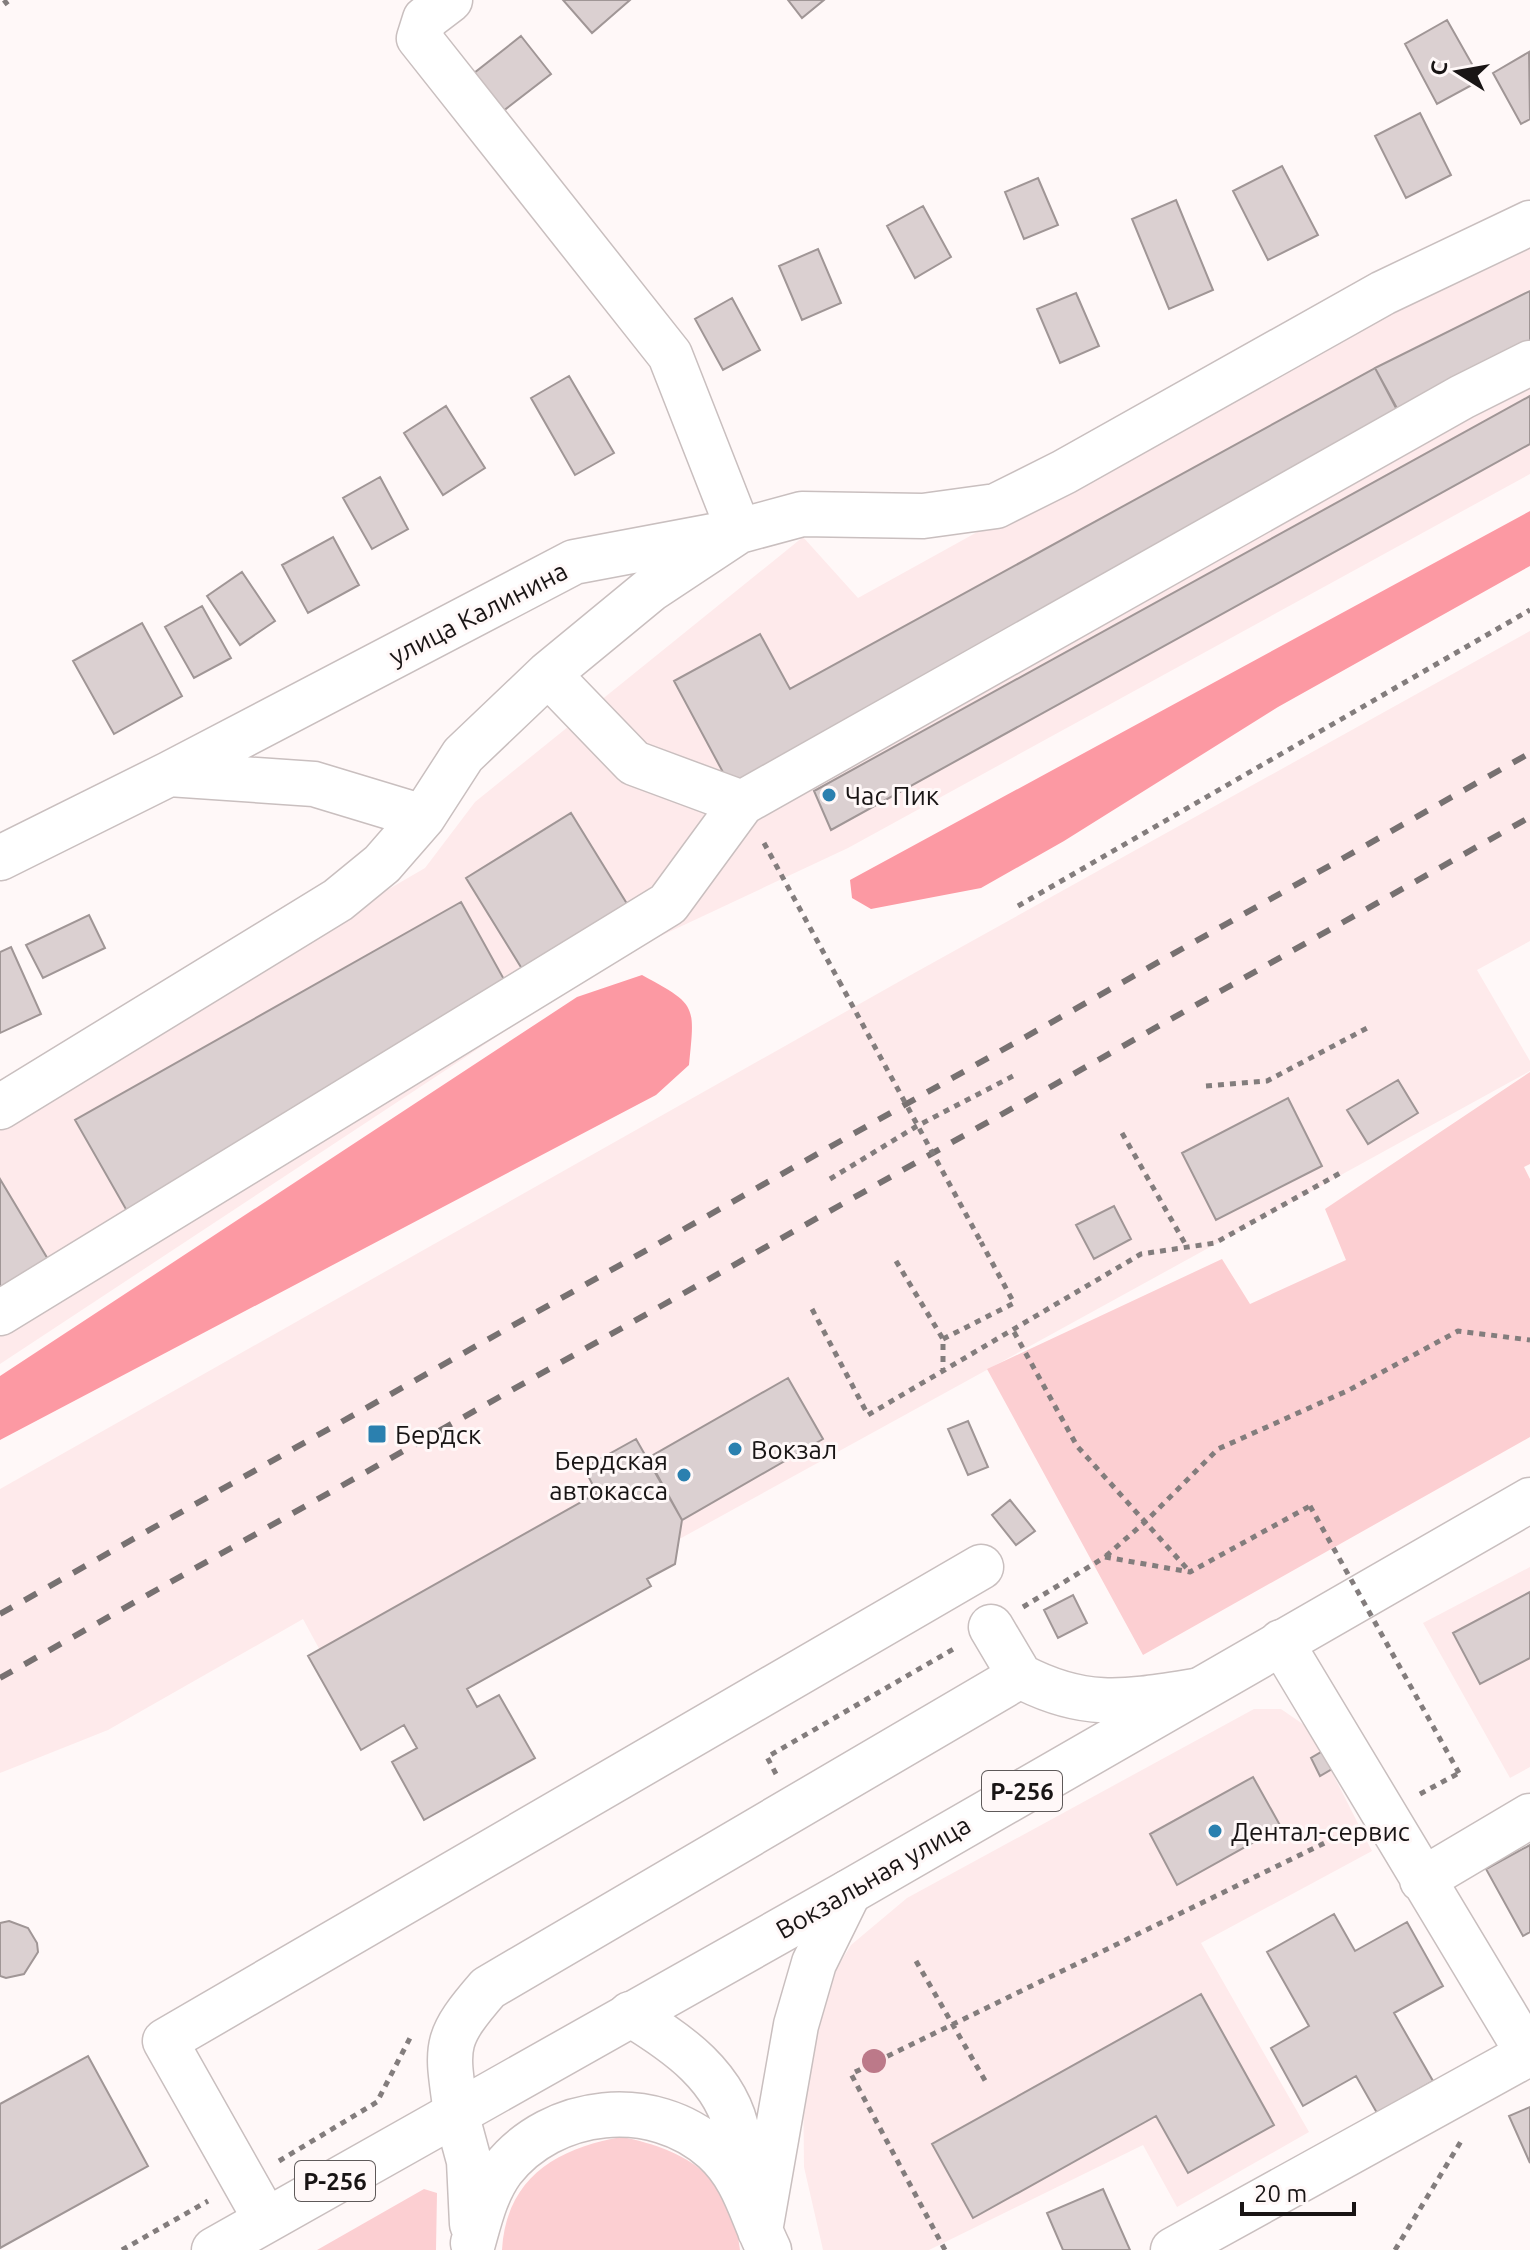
<svg xmlns="http://www.w3.org/2000/svg" width="1530" height="2250" font-family="Ubuntu,sans-serif">
  <style>
    .built { fill: #feeaeb }
    .green { fill: #fccfd2 }
    .forest { fill: #fc99a3 }
    .building { fill: #dbd0d1; stroke: #a09696; stroke-width: 2 }
    .lines { fill: none; stroke-linecap: round; stroke-linejoin: round }
    .minor-casing { stroke: #c9bfbf; stroke-width: 47 }
    .major-casing { stroke: #c9bfbf; stroke-width: 47 }
    .highway-casing { stroke: #c9bfbf; stroke-width: 47 }
    .path { stroke: #837d7d; stroke-width: 5; stroke-dasharray: 6 6; stroke-linecap: butt }
    .minor { stroke: #fff; stroke-width: 44 }
    .major { stroke: #fff; stroke-width: 44 }
    .highway { stroke: #fff; stroke-width: 44 }
    .rail { stroke: #777171; stroke-width: 6; stroke-dasharray: 14 14; stroke-linecap: butt }
    .path-bridge { stroke: #837d7d; stroke-width: 5; stroke-dasharray: 6 6; stroke-linecap: butt }
    .tree { fill: #bc7989 }
    .poi-dot { fill: #2b80af; stroke: #fff8f8; stroke-width: 3 }
    .labels { text-anchor: middle; dominant-baseline: central; stroke-width: 6; stroke-linejoin: round; paint-order: stroke }
    .shield { fill: #fff8f8; stroke: #5e5959; stroke-width: 2 }
    .shield-label { font-size: 24px; font-weight: bold; fill: #191515 }
    .street-label { font-size: 26px; fill: #191515; stroke: #fff8f8 }
    .poi-label { font-size: 26px; fill: #191515; stroke: #fff8f8; text-anchor: start }
  </style>
  <rect width="100%" height="100%" fill="#fff8f8"/>
  <!-- built -->
  <path class="built" d="M1530 239V474L848 848 622 954 0 1364V1115L425 868 475 802 803 537 858 598 1390 304Z
    M1530 631V941L1477 970 1530 1061V1071L356 1717 303 1619 108 1730 0 1773V1489L909 976Z
    M1530 1567V1767L1510 1778 1423 1623Z
    M1254 1709H1281L1310 1729 1372 1851 1201 1943 1309 2132 1177 2207 1143 2145 929 2250H823L804 2167 803 2070 819 1997 851 1945 907 1898Z"/>
  <!-- green -->
  <path class="green" d="M1530 1072V1164L1524 1167 1530 1179V1437L1143 1655 987 1369 1222 1259 1250 1304 1346 1260 1325 1209Z
    M622 2137C687 2150 734 2178 740 2250H502C506 2178 557 2148 622 2137Z
    M424 2189 437 2193 436 2250H317Z"/>
  <!-- forest -->
  <path class="forest" d="M1530 511V566L1278 707 1064 841 981 888 871 909 852 898 850 880Z
    M642 975C697 1005 695 1004 689 1065L656 1095 0 1440V1376L577 997Z"/>
  <!-- building -->
  <path class="building" d="M563 0H630L592 33Z
    M788 0H824L802 18Z
    M1447 20 1481 80 1437 104 1405 44Z
    M521 36 551 74 498 115 469 77Z
    M1529 52 1530 119 1521 124 1493 73Z
    M1420 113 1451 175 1406 198 1375 136Z
    M1282 166 1318 235 1268 260 1233 191Z
    M1038 178 1058 225 1024 239 1005 192Z
    M1176 200 1213 290 1169 309 1132 219Z
    M923 206 951 257 915 278 887 226Z
    M818 249 841 303 802 320 779 266Z
    M1530 291V343L1397 410 1375 368Z
    M1076 293 1099 346 1060 363 1037 309Z
    M732 298 760 350 723 370 695 319Z
    M1375 368 1404 421 732 789 674 681 760 634 790 689Z
    M569 376 614 453 575 475 531 398Z
    M1530 396V444L831 830 814 791Z
    M446 406 485 468 443 495 404 433Z
    M380 477 408 529 372 549 343 498Z
    M333 537 359 585 308 613 282 565Z
    M242 572 275 621 240 645 207 596Z
    M202 606 231 658 194 678 165 627Z
    M142 623 182 696 114 734 73 661Z
    M571 813 637 920 532 985 466 878Z
    M461 902 511 992 127 1211 75 1120Z
    M89 915 105 948 43 978 26 945Z
    M11 947 41 1014 0 1033V952Z
    M1398 1080 1418 1113 1368 1144 1347 1110Z
    M1288 1098 1322 1166 1216 1220 1182 1153Z
    M0 1179 52 1266 0 1297Z
    M1114 1206 1131 1239 1094 1259 1076 1225Z
    M788 1378 823 1439 682 1520 648 1458Z
    M968 1421 988 1467 968 1475 948 1429Z
    M636 1439 682 1520 675 1564 647 1579 651 1586 467 1689 477 1707 499 1695 535 1758 424 1820 392 1762 417 1748 404 1725 361 1750 308 1656 597 1493 584 1468Z
    M1010 1500 1035 1531 1016 1545 992 1515Z
    M1530 1592V1658L1480 1684 1453 1633Z
    M1073 1595 1087 1623 1058 1638 1044 1610Z
    M1328 1748 1337 1766 1320 1776 1311 1758Z
    M1253 1777 1281 1827 1177 1885 1150 1834Z
    M1530 1845V1932L1523 1936 1486 1869Z
    M1334 1914 1355 1951 1407 1922 1443 1986 1394 2013 1433 2081 1377 2113 1356 2076 1303 2106 1271 2048 1309 2026 1267 1952Z
    M9 1921 28 1928 37 1943 38 1952 24 1974 6 1978 0 1976V1923Z
    M1201 1994 1274 2125 1188 2173 1156 2116 973 2218 932 2144Z
    M88 2056 148 2166 0 2248V2104Z
    M1530 2107V2163L1509 2116Z
    M1103 2189 1130 2250H1063L1047 2213Z"/>
  <g class="lines">
    <defs>
      <path id="minor" d="M548 674 634 763 742 803
        M169 774 314 784 423 817
        M0 858 169 774 574 562 739 531 670 355 419 38 425 19 450 0
        M0 1107 338 900 382 864 423 817 463 755 548 674 650 590 739 531 802 514 923 516 996 506 1064 472 1383 293 1530 223
        M0 1313 668 904 742 803 1462 397 1530 363
        M991 1627 1020 1676
        M1281 1642 1529 2055
        M1422 1880 1530 1816
        M456 2113C447 2046 442 2041 488 1988L1020 1676C1085 1710 1125 1702 1195 1691
        M266 2220 165 2041 981 1567
        M1173 2250 1530 2053"/>
      <path id="major" d="M630 2014C676 2042 728 2077 738 2136 740 2150 739 2165 739 2180
        M456 2113 469 2161 472 2224
        M760 2231 796 2025 814 1963 849 1892
        M473 2243C480 2218 486 2192 502 2170 552 2106 653 2095 714 2150 745 2178 751 2214 769 2250"/>
      <path id="highway" d="M214 2250 849 1892 1530 1500"/>
    </defs>
    <!-- minor casing -->
    <use href="#minor" class="minor-casing"/>
    <!-- major casing -->
    <use href="#major" class="major-casing"/>
    <!-- highway casing -->
    <use href="#highway" class="highway-casing"/>
    <!-- path -->
    <path class="path" d="M4 0 10 8
      M764 843 839 981
      M1018 906 1530 610
      M1206 1086 1267 1081 1371 1026
      M1122 1133 1187 1247
      M830 1179 917 1126 1015 1075
      M896 1261 943 1339V1371
      M812 1309 868 1415 1141 1254 1215 1243 1342 1172
      M1014 1332 1077 1446 1190 1572
      M943 1339 1014 1303 981 1242
      M1106 1556 1145 1522 1218 1449 1349 1390 1458 1331 1530 1340
      M1023 1607 1105 1557 1190 1572 1310 1506
      M776 1774 767 1757 957 1647
      M1420 1794 1459 1773
      M916 1961 987 2084
      M279 2161 377 2102 410 2038
      M122 2250 208 2201
      M945 2250 851 2074 1347 1832
      M1395 2250 1463 2138"/>
    <!-- minor -->
    <use href="#minor" class="minor"/>
    <!-- major -->
    <use href="#major" class="major"/>
    <!-- highway -->
    <use href="#highway" class="highway"/>
    <!-- rail -->
    <path class="rail" d="M0 1614 1530 753
      M0 1678 1530 817"/>
    <!-- path-bridge -->
    <path class="path-bridge" d="M839 981 981 1242
      M1310 1506 1459 1773"/>
  </g>
  <!-- trees -->
  <circle class="tree" cx="874" cy="2061" r="12"/>
  <!-- markers -->
  <g class="poi-dot">
    <circle cx="829" cy="795" r="8"/>
    <rect x="367" y="1424" width="20" height="20" rx="4"/>
    <circle cx="735" cy="1449" r="8"/>
    <circle cx="684" cy="1475" r="8"/>
    <circle cx="1215" cy="1831" r="8"/>
  </g>
  <g class="labels">
    <!-- shield labels -->
    <g class="shield">
      <rect x="982" y="1771" width="80" height="40" rx="6"/>
      <rect x="295" y="2161" width="80" height="40" rx="6"/>
    </g>
    <g class="shield-label">
      <text x="1022" y="1791">Р-256</text>
      <text x="335" y="2181">Р-256</text>
    </g>
    <!-- street labels -->
    <g class="street-label">
      <text transform="translate(478 613) rotate(-27)">улица Калинина</text>
      <text transform="translate(873 1877) rotate(-30)">Вокзальная улица</text>
    </g>
    <!-- poi labels -->
    <g class="poi-label">
      <text x="845" y="795">Час Пик</text>
      <text x="395" y="1434">Бердск</text>
      <text x="751" y="1449">Вокзал</text>
      <text x="668" y="1460" text-anchor="end">Бердская<tspan x="668" dy="30">автокасса</tspan></text>
      <text x="1231" y="1831">Дентал-сервис</text>
    </g>
  </g>
  <!-- north arrow -->
  <g transform="translate(1458 72) rotate(281)" stroke="#fff8f8" stroke-width="6" paint-order="stroke">
  <path d="M0-6L14 30L0 20L-14 30Z" fill="#191515"/>
  <text y="-12" font-size="22" font-weight="bold" text-anchor="middle" fill="#191515">С</text>
  </g>
  <!-- scale -->
  <path d="M1242 2202v12h112v-12" fill="none" stroke="#191515" stroke-width="4"/>
  <text x="1254" y="2202" font-size="24" fill="#191515" stroke="#fff8f8" stroke-width="6" paint-order="stroke">20 m</text>
</svg>
